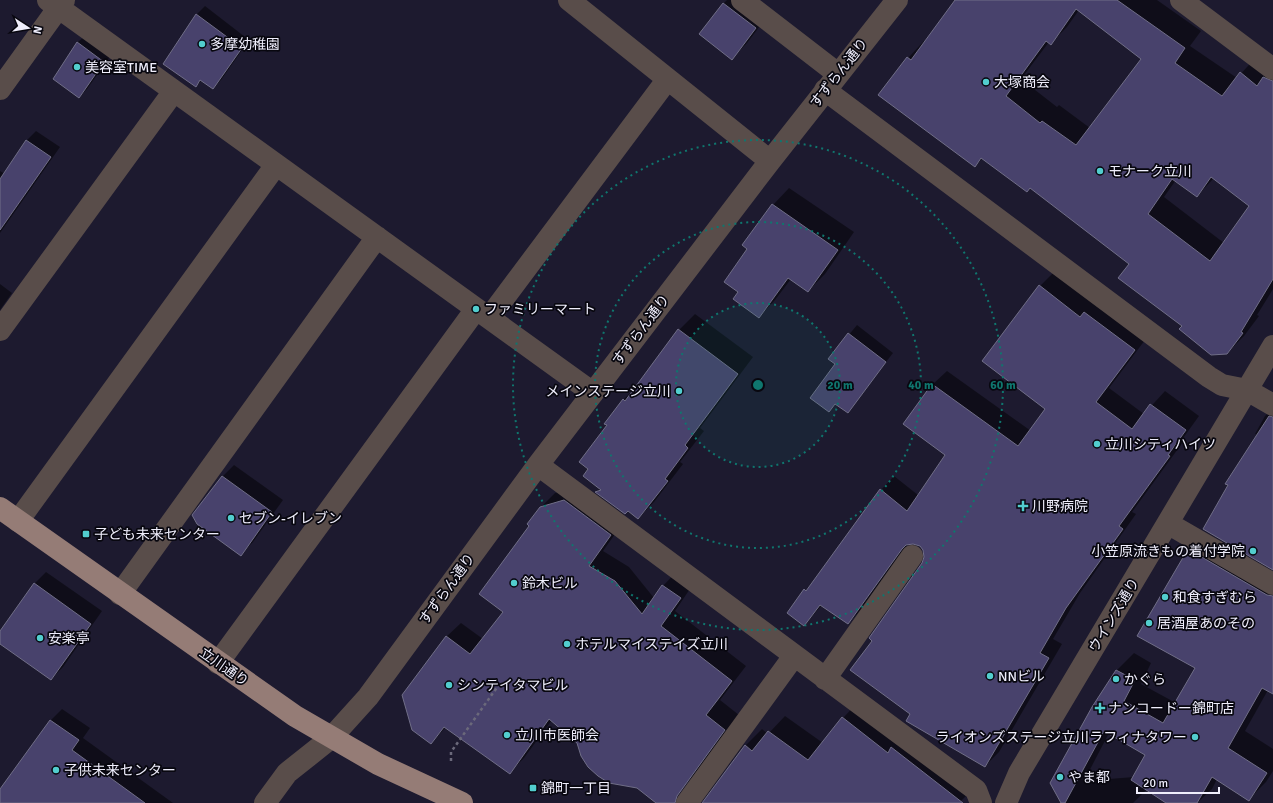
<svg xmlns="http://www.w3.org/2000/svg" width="1273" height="803" font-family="Signika,'Noto Sans JP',sans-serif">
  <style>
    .shadow { fill: #0007; fill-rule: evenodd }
    .building { fill: #48426c; stroke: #706e87; fill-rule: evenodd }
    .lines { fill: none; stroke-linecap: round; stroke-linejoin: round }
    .path { stroke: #6b697b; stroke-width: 2.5; stroke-dasharray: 3 3; stroke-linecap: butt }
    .minor { stroke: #594d4a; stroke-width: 22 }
    .major { stroke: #957c76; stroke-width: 22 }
    .ring { fill: none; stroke: #0f766e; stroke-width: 2; stroke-dasharray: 2 4 }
    .poi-dot { fill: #52cdce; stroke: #08070f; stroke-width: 1.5 }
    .labels { text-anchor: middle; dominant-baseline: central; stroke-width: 3.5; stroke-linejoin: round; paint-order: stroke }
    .poi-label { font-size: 14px; fill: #efeefc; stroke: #08070f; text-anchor: start }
    .street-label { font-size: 14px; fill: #efeefc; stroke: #08070f }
    .centre { fill: #0f766e; stroke: #08070f; stroke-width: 2 }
    .ring-label { font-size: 12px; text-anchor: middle; font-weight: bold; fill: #0f766e; stroke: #08070f; stroke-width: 3.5; stroke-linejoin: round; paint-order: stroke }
  </style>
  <rect width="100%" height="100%" fill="#1d1a2f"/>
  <!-- shadow -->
  <path class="shadow" d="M727 0H753L770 13 747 43 732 58 723 4Z
    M956 0H1157L1201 31 1190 46 1237 78 1257 56 1273 68V289L1257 315 1259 316 1244 336 1227 353 1131 263 1031 187 983 158 975 166 880 95 908 58 924 41 926 42ZM1079 10 1142 59 1090 128 1059 105 1057 107 1021 79 1049 42 1051 43 1067 27ZM1214 178 1250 206 1224 243 1164 197 1176 180 1197 196Z
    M205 6 249 40 221 80 213 88 202 80 196 86 164 63 197 14Z
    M86 35 112 54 87 89 79 97 55 79 78 42Z
    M36 131 60 147 0 233V171L5 174 27 140Z
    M789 188 854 232 825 274 808 291 791 279 775 300 759 317 739 292 749 249 773 205Z
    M1054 272 1148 336 1109 388 1144 414 1165 391 1199 416 1181 441 1183 442 1132 512 1136 514 1080 593 1053 639 1062 644 999 752 985 766 911 714 874 640 923 564 925 557 924 550 920 545 913 543H909L862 609 848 623 822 605 804 625 788 613 814 581 881 490 894 476 918 495 946 454 904 424 933 384 947 371 1031 431 1047 409 983 361 1040 286Z
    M0 284 12 293 0 310Z
    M695 314 753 357 700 428 704 431 680 462 683 464 654 502 638 518 597 492 600 488 590 469 608 425 623 400 635 388 679 330Z
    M857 325 893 353 847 412 836 403 829 411 836 364 829 359Z
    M1273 408V568L1258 435 1255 434 1265 416Z
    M234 465 283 500 253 542 241 554 222 477Z
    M579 486 625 520 603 551 629 567 654 598 663 586 677 571 694 583 675 611 746 666 720 700 739 715 695 774 681 789 662 803H658L552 720 524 758 509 773 446 727 431 743 446 637 461 623 483 639 504 612 530 525 541 507 555 493Z
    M1206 533 1273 572V693L1268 690 1245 731 1273 749V771L1266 782 1249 799 1217 779 1212 789 1197 803H1168L1146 790 1133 803H1062L1093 707 1117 670 1134 653 1151 663 1141 684 1176 703 1196 667 1189 550ZM1109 733 1147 754 1134 777 1084 781Z
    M46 572 102 611 63 667 51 679 0 643V633L34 584Z
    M859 701 977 785 959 803H704L746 745 762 729 768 734 785 716 823 743 843 718Z
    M62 709 90 728 83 738 173 803H0V791L51 720Z"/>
  <!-- building -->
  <path class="building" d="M955 0H1117L1185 48 1175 63 1222 96 1240 72 1257 86 1263 77 1273 81V279L1241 332 1243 333 1227 354 1211 355 1179 329 1182 326 1118 278 1129 264 1030 188 1027 192 981 158 975 167 878 95 907 57 911 60ZM1076 9 1141 59 1076 145 1042 121 1040 123 1006 96 1046 41 1051 45ZM1211 177 1249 206 1210 261 1148 214 1172 179 1197 197Z
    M723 3 756 28 732 60 699 34Z
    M196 14 242 48 213 89 200 80 196 87 163 64Z
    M77 42 104 62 79 98 53 79Z
    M26 140 51 157 0 230V179Z
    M772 204 838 250 808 292 788 278 759 318 733 299 738 292 724 282 747 249 742 245Z
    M1039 285 1080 317 1084 312 1135 350 1096 402 1132 429 1150 404 1186 430 1168 455 1170 456 1119 526 1123 529 1066 608 1040 653 1049 658 985 767 906 721 910 714 850 670 872 641 869 638 922 563 924 557 923 550 920 546 913 544 906 545 902 549 848 624 820 605 804 626 787 613 804 589 806 591 880 489 907 511 945 455 903 424 932 384 1018 446 1045 409 982 361Z
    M678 329 738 374 685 445 688 448 665 479 668 481 638 519 628 511 625 514 595 492 601 490 583 476 588 469 579 462 607 425 604 424 623 399 625 401Z
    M848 333 886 362 848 413 835 404 829 412 810 398 835 364 828 359Z
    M1269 416 1273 417V570L1203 529 1228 485 1225 484Z
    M222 476 272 512 241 556 197 524 192 515Z
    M564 500 611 535 589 566 615 581 642 614 662 585 681 598 661 626 732 681 706 715 725 730 677 796 675 803H656L637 788 609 783 598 776 588 767 581 756 577 743 549 719 510 774 444 727 431 744 412 730 402 695 446 636 470 654 503 612 479 594 529 526 527 524 540 507Z
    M1188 549 1267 595 1273 596V694L1262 688 1228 748 1267 773 1249 801 1212 777 1197 803H1166L1131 780 1145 755 1104 731 1065 803H1061L1050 783 1092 707 1116 670 1135 680 1124 701 1163 723 1195 668 1137 636Z
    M34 583 91 624 51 680 0 644V631Z
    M842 717 888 753 891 747 963 803H702L745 745 752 751 768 731 808 760Z
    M50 720 79 740 72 750 145 803H0V789Z"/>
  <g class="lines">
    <!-- path -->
    <path class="path" d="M451 761V752L498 686"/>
    <!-- minor -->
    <path class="minor" d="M48 0 593 393
      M569 0 770 161
      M742 0 838 74
      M1181 0 1273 69
      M0 89 64 0
      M825 90 1209 377 1222 385 1247 390 1273 405
      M489 318 667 80
      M0 330 174 91
      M538 465 976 790 981 803
      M18 521 276 165
      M1169 524 1273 584
      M120 594 377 237
      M218 663 476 309
      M825 679 912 556
      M265 803 287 773 331 738 368 697 538 465 770 161 897 0
      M687 803 794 656
      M1006 803 1019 773 1273 346"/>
    <!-- major -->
    <path class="major" d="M0 508 295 716 378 764 462 803"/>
  </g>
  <!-- distance rings -->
  <circle cx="758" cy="385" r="82" fill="#0f766e" fill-opacity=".12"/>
  <g class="ring">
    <circle cx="758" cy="385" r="82"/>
    <circle cx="758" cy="385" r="163"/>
    <circle cx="758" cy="385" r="245"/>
  </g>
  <!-- markers -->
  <g class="poi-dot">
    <circle cx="202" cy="44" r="4"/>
    <circle cx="77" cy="67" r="4"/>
    <circle cx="986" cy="82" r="4"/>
    <circle cx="1100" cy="171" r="4"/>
    <circle cx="476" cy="309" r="4"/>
    <circle cx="679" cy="391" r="4"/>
    <circle cx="1097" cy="444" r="4"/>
    <path d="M1021 500h4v4h4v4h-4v4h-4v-4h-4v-4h4z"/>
    <circle cx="231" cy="518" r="4"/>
    <rect x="82" y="530" width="8" height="8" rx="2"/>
    <circle cx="1253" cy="551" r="4"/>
    <circle cx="514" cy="583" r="4"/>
    <circle cx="1165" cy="597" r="4"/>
    <circle cx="1149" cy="623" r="4"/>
    <circle cx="40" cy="638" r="4"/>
    <circle cx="567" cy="644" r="4"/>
    <circle cx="990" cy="676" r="4"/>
    <circle cx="1116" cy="679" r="4"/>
    <circle cx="449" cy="685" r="4"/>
    <path d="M1098 702h4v4h4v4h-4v4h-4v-4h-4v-4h4z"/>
    <circle cx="507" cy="735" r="4"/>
    <circle cx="1195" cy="737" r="4"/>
    <circle cx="56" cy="770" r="4"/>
    <circle cx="1060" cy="777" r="4"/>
    <rect x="529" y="784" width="8" height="8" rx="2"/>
  </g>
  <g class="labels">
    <!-- poi labels -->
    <g class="poi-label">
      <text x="210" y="44">多摩幼稚園</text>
      <text x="85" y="67">美容室TIME</text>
      <text x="994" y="82">大塚商会</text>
      <text x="1108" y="171">モナーク立川</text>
      <text x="484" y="309">ファミリーマート</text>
      <text x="671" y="391" text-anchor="end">メインステージ立川</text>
      <text x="1105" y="444">立川シティハイツ</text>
      <text x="1032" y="506">川野病院</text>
      <text x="239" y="518">セブン-イレブン</text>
      <text x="94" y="534">子ども未来センター</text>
      <text x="1245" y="551" text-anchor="end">小笠原流きもの着付学院</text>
      <text x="522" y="583">鈴木ビル</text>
      <text x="1173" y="597">和食すぎむら</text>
      <text x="1157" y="623">居酒屋あのその</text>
      <text x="48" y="638">安楽亭</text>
      <text x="575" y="644">ホテルマイステイズ立川</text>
      <text x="998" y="676">NNビル</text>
      <text x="1124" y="679">かぐら</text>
      <text x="457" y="685">シンテイタマビル</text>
      <text x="1108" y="708">ナンコードー錦町店</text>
      <text x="515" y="735">立川市医師会</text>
      <text x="1187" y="737" text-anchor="end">ライオンズステージ立川ラフィナタワー</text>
      <text x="64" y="770">子供未来センター</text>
      <text x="1068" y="777">やま都</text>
      <text x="541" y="788">錦町一丁目</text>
    </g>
    <!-- street labels -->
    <g class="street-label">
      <text transform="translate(839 73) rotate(-52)">すずらん通り</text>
      <text transform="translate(641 330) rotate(-53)">すずらん通り</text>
      <text transform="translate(447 589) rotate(-54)">すずらん通り</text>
      <text transform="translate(1114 615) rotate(-59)">ウインズ通り</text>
      <text transform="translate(224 667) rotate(35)">立川通り</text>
    </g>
  </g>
  <circle cx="758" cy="385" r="6" class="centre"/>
  <g class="ring-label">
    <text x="840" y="389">20 m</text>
    <text x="921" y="389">40 m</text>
    <text x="1003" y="389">60 m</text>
  </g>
  <!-- north arrow -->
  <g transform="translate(28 28) rotate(102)" stroke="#08070f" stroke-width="3" paint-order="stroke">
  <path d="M0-3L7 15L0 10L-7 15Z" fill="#efeefc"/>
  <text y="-6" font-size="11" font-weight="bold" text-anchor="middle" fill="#efeefc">N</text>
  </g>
  <!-- scale -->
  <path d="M1137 787v6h82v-6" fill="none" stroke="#efeefc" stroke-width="2"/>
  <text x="1143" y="787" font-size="12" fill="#efeefc" stroke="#08070f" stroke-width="3" paint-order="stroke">20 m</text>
</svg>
